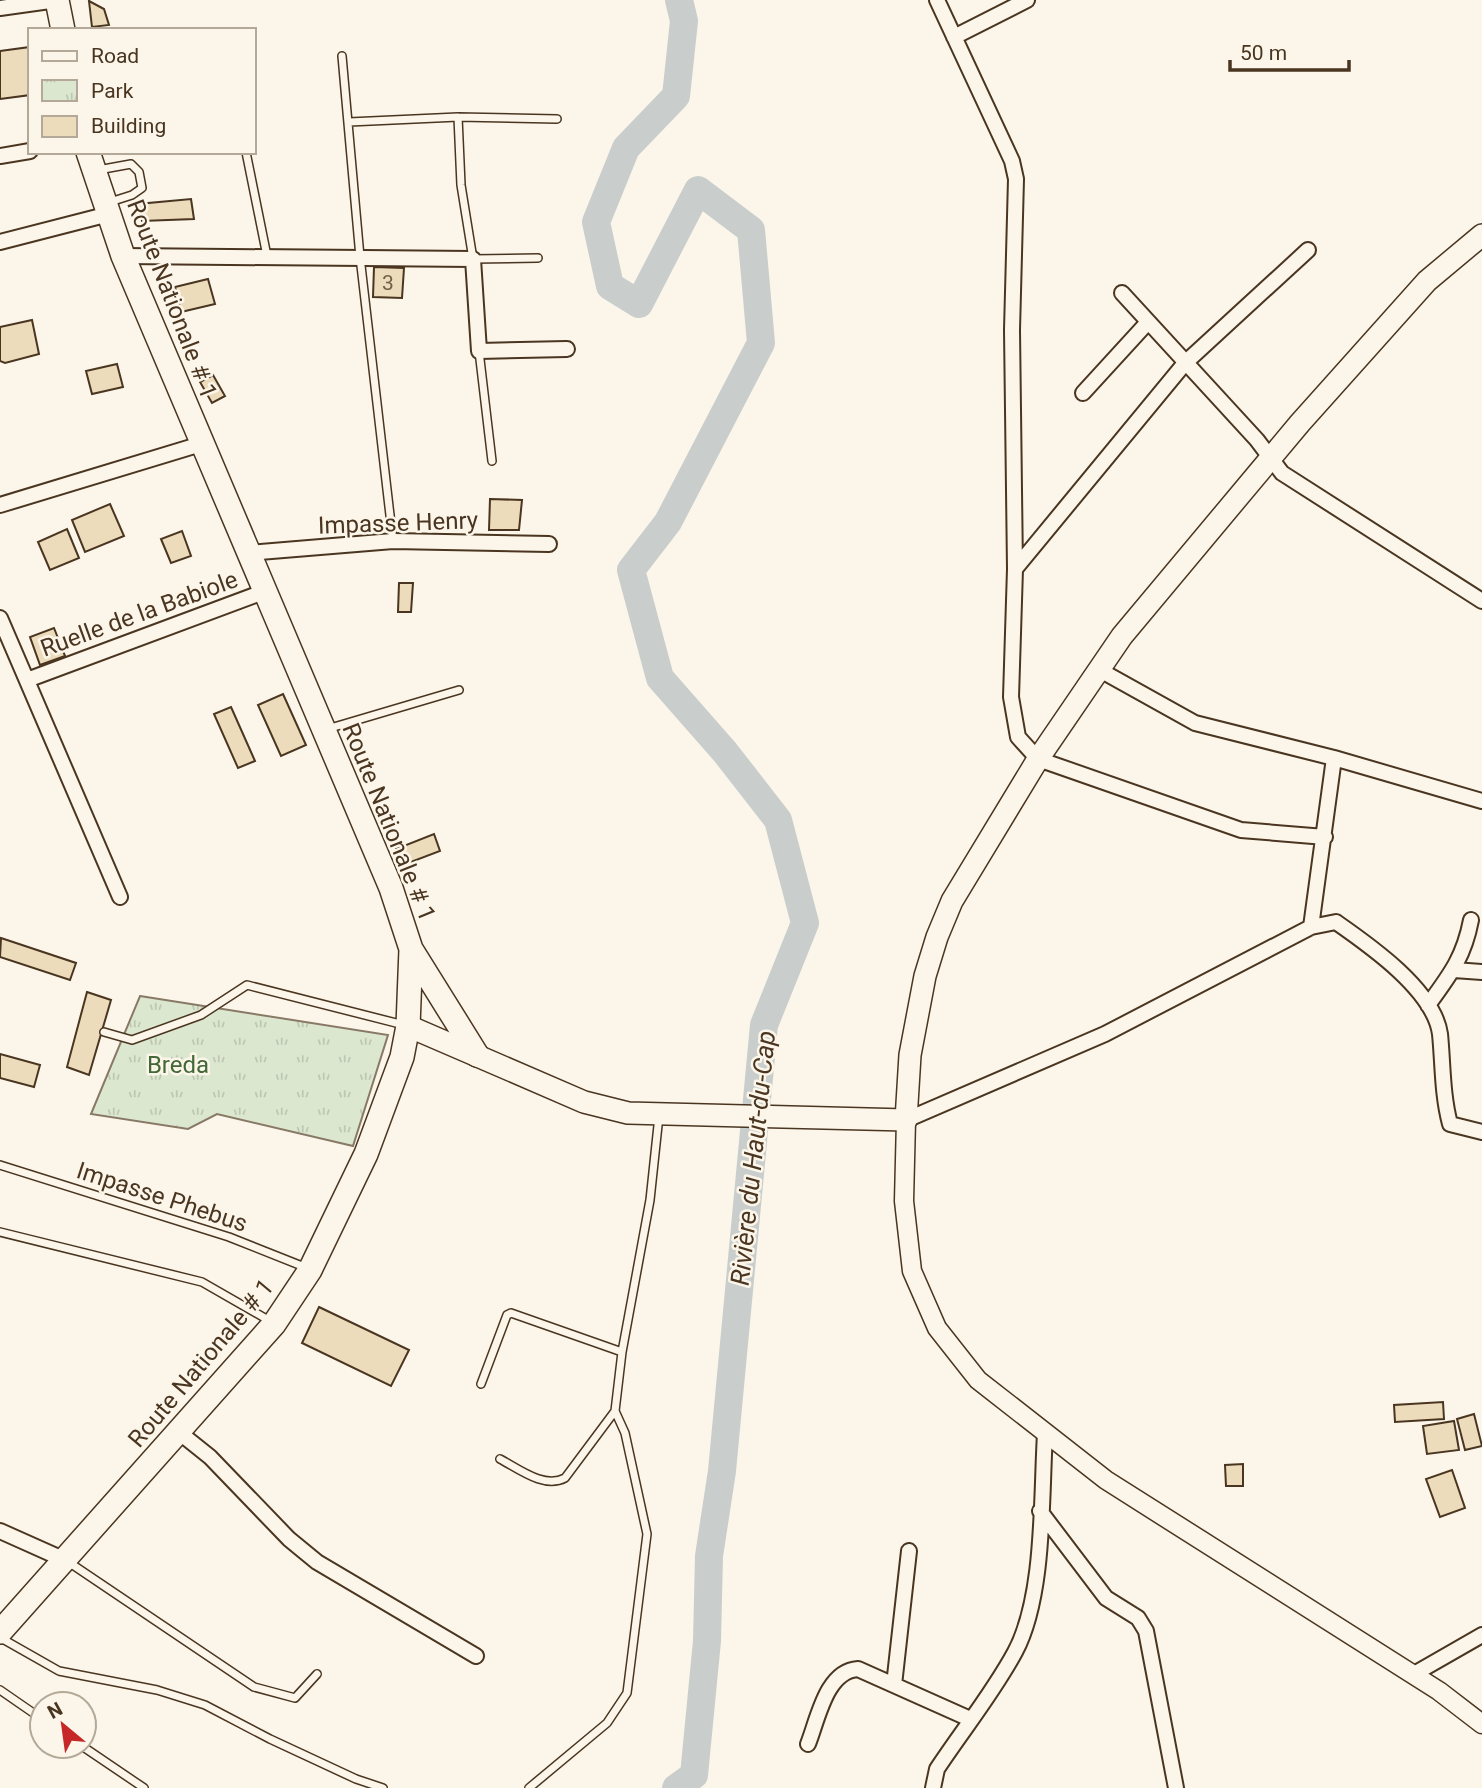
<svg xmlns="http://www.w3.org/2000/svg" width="1482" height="1788" font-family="Roboto,sans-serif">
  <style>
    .park { fill: url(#park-tufts); stroke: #887966; stroke-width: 2 }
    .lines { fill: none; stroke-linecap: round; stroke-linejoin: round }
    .river { stroke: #c9cecd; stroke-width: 28 }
    .building { fill: #ecdcbc; stroke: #4a3520; stroke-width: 2 }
    .service-casing { stroke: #4a3520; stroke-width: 10 }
    .minor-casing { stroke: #4a3520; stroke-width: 18 }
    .tertiary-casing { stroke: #4a3520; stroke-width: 21 }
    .secondary-casing { stroke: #4a3520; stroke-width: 24 }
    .primary-casing { stroke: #4a3520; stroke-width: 26 }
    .service { stroke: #fbf6e9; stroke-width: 7 }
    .minor { stroke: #fbf6e9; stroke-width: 14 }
    .tertiary { stroke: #fbf6e9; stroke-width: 18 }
    .secondary { stroke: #fbf6e9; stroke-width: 21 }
    .primary { stroke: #fbf6e9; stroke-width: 23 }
    .labels { text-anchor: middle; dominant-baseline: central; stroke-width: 5; stroke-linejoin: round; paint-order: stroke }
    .number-label { font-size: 21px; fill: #725f47 }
    .street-label { font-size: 24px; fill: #4a3520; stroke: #fbf6e9 }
    .park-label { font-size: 24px; fill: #436837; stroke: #fbf6e9 }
    .water-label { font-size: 26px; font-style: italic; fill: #4a3520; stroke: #fbf6e9 }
  </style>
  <defs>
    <pattern id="park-tufts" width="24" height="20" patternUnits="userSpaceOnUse" patternTransform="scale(1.75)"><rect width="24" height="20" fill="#dce7d0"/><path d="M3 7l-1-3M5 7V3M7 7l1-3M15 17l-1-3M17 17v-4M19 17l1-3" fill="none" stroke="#bec7b2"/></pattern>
  </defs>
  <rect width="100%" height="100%" fill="#fbf6e9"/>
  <!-- park -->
  <path class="park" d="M140 996 388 1035 353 1146 217 1114 188 1129 91 1114Z"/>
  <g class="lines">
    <!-- river -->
    <path class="river" d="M676 1788 694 1775 707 1641 709 1556 722 1471 764 1025 805 923 778 820 725 752 660 678 631 570 668 522 761 343 751 230 698 190 639 304 610 286 596 222 626 148 676 96 684 21 679 0"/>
  </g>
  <!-- building -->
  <path class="building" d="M89 1 104 9 109 25 92 27Z
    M30 47V95L0 99V51Z
    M191 199 194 219 142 221 138 204Z
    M374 267 404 268 402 298 373 297Z
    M208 279 215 304 181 312 175 287Z
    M32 320 39 354 5 363 0 361V327Z
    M117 364 123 387 92 394 86 371Z
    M213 375 225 396 212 403 200 382Z
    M490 499 522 500 519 530H489Z
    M110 504 124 536 85 552 72 520Z
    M67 529 79 558 50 570 38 542Z
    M182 531 191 556 171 563 161 539Z
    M399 583H413L411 612H398Z
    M54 628 65 656 40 665 30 637Z
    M283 694 306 745 281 756 258 705Z
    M231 707 255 761 238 768 214 714Z
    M434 834 440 851 403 865 396 849Z
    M1 938 76 963 70 980 0 957Z
    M87 992 111 1000 89 1075 67 1067Z
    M0 1054 40 1065 34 1087 0 1078Z
    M319 1307 409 1350 391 1386 302 1343Z
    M1443 1402 1444 1419 1395 1422 1394 1405Z
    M1474 1414 1482 1446 1465 1450 1457 1419Z
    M1454 1421 1459 1450 1427 1454 1423 1426Z
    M1243 1464V1486H1226L1225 1465Z
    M1452 1470 1465 1508 1440 1517 1426 1479Z"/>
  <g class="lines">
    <defs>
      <path id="service" d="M342 56 360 257 393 541
        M458 117 461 185 473 259 538 258
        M349 122 458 117 557 119
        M246 152 267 256
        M98 170 131 164 139 172 142 188 132 195 110 202
        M479 351 492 461
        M327 729 459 690
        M104 1032 132 1040 201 1015 247 985 404 1025
        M0 1165 229 1237 307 1268
        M0 1232 202 1282 270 1321
        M481 1384 507 1315 511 1313 622 1352
        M500 1459C519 1469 544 1489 565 1478L615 1411 622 1352 650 1200 659 1116
        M67 1561 254 1687 295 1698 317 1674
        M1 1638 59 1671 157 1690 205 1705 270 1739 356 1779 383 1788
        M0 1690 42 1719
        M82 1746 144 1788
        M529 1788 607 1723 627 1693 647 1534 625 1433 615 1411"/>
      <path id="minor" d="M937 0 1012 161 1016 179 1012 330 1015 569 1011 697 1018 737 1038 759 1241 830 1325 837
        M0 8 57 0
        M954 37 1027 0
        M0 156 30 151
        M0 242 109 214
        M123 256 473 259 479 351 567 349
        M1122 293 1257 440 1282 473 1482 601
        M1083 393 1148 322
        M0 505 201 444
        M249 553 393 541 549 544
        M1015 569 1185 363 1308 250
        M0 618 120 897
        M1098 669 1195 723 1334 758 1482 801
        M27 680 266 591
        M1311 927 1334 758
        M1454 970 1482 972
        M1428 1005C1450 975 1464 957 1471 920
        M906 1120 1105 1034 1311 927 1336 922C1369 945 1434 990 1440 1034 1443 1064 1442 1094 1450 1124L1482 1132
        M180 1433 210 1457 289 1539 317 1562 476 1656
        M1040 1511 1106 1598 1138 1618 1146 1631 1176 1788
        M0 1531 65 1560
        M1414 1674 1482 1635
        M894 1685 909 1551
        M808 1744C818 1719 826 1671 858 1669L970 1719
        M933 1788 937 1769C962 1731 993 1693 1015 1652 1045 1596 1041 1498 1045 1434"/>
      <path id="tertiary" d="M906 1120 904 1201 912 1271 937 1328 978 1380 1106 1480 1439 1691 1482 1724"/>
      <path id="secondary" d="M408 1026 584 1102 628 1113 906 1120 910 1055 925 976 937 937 952 901 1038 759 1122 636 1300 423 1427 281 1482 235"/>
      <path id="primary" d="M57 0 63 30
        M411 949 477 1055
        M0 1632 274 1324 310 1270 366 1154 402 1057 408 1026 411 949 391 888 123 256 88 152"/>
    </defs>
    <!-- service casing -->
    <use href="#service" class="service-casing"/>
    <!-- minor casing -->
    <use href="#minor" class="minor-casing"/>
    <!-- tertiary casing -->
    <use href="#tertiary" class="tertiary-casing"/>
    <!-- secondary casing -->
    <use href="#secondary" class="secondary-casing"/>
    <!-- primary casing -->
    <use href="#primary" class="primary-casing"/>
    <!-- service -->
    <use href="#service" class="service"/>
    <!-- minor -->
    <use href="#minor" class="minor"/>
    <!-- tertiary -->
    <use href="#tertiary" class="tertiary"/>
    <!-- secondary -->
    <use href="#secondary" class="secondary"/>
    <!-- primary -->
    <use href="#primary" class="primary"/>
  </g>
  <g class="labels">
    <!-- number labels -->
    <g class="number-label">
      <text x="388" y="283">3</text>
    </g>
    <!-- street labels -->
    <g class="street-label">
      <text transform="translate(172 299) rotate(69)">Route Nationale # 1</text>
      <text transform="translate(398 523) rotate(-2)">Impasse Henry</text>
      <text transform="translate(139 614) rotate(-20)">Ruelle de la Babiole</text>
      <text transform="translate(389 822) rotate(68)">Route Nationale # 1</text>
      <text transform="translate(162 1197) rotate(18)">Impasse Phebus</text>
      <text transform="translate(201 1363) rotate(-50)">Route Nationale # 1</text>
    </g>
    <!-- park labels -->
    <g class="park-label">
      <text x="178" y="1065">Breda</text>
    </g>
    <!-- water labels -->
    <g class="water-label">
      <text transform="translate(753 1158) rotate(-84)">Rivière du Haut-du-Cap</text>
    </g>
  </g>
  <!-- legend -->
  <rect x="28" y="28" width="228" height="126" fill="#fbf6e9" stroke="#b4a999" stroke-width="2"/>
  <rect x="42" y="51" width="35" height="10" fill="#fbf6e9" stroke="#b4a999" stroke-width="2"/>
  <text x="91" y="63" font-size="21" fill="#4a3520">Road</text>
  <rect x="42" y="80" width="35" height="21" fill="url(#park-tufts)" stroke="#b4a999" stroke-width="2"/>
  <text x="91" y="98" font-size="21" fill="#4a3520">Park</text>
  <rect x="42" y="116" width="35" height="21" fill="#ecdcbc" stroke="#b4a999" stroke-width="2"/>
  <text x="91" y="133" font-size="21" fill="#4a3520">Building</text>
  <!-- north arrow -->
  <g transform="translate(63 1725) rotate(331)"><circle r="33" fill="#fbf6e9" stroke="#b4a999" stroke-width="2"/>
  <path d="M0-5L12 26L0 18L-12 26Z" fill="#c62828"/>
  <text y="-10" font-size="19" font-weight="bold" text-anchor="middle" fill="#4a3520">N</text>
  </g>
  <!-- scale -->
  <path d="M1230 60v10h119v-10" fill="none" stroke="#4a3520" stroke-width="3.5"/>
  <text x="1240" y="60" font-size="21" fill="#4a3520" stroke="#fbf6e9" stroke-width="5" paint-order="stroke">50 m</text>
</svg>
